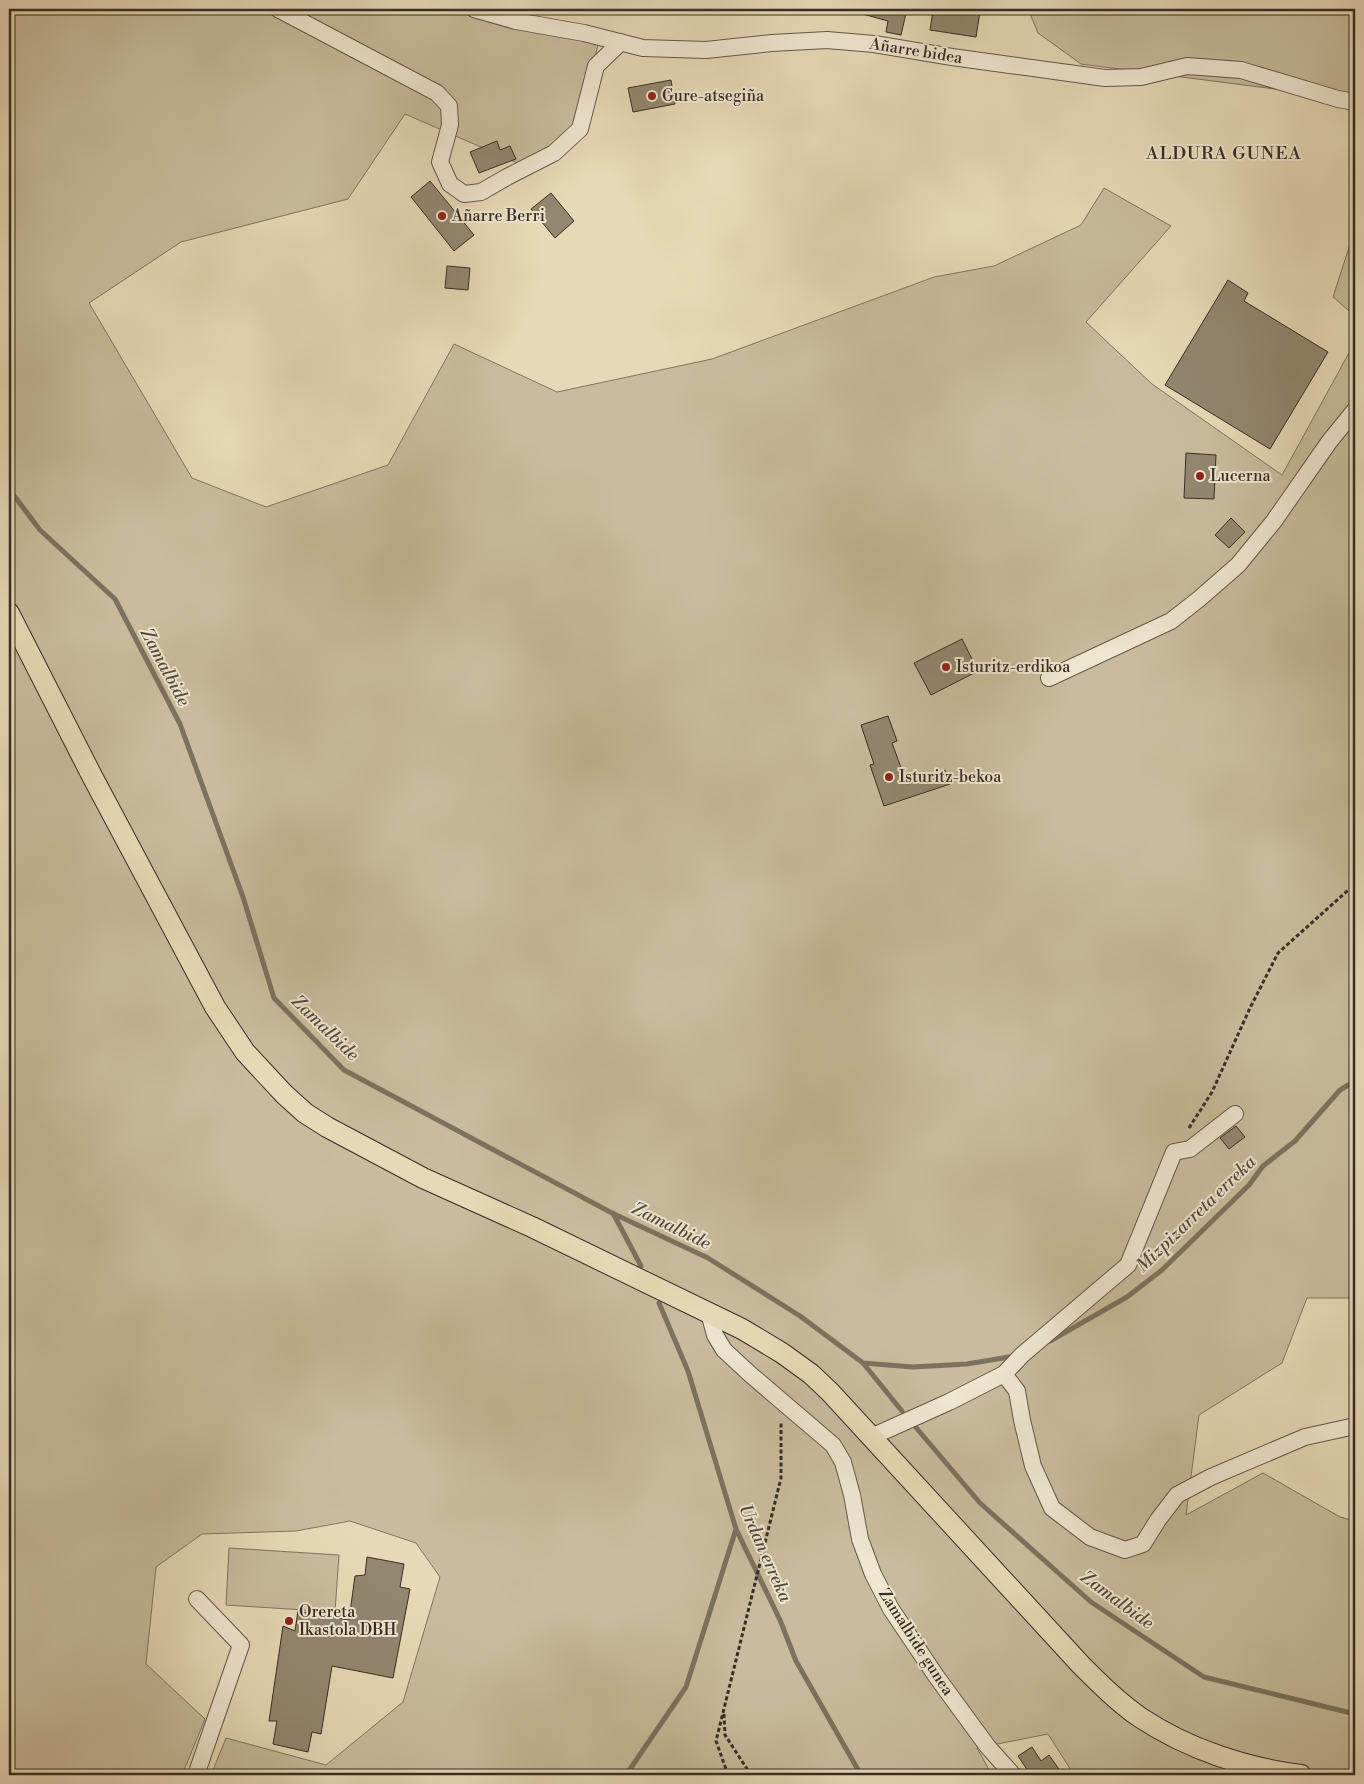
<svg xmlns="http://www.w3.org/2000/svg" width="1364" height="1784" font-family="'Libre Bodoni',serif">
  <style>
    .green { fill: #c9bc9e; stroke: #807561 }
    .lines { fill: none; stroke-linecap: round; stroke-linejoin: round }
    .stream { stroke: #7d725e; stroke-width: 5 }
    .building { fill: #938770; stroke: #372e24 }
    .minor-casing { stroke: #635949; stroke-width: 18 }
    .major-casing { stroke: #372e24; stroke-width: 22 }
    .path { stroke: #372e24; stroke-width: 3; stroke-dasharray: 4 2.5; stroke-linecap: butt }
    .minor { stroke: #efe6d0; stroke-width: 16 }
    .major { stroke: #e7d9b7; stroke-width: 20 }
    .poi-dot { fill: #8f2418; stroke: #efe6d0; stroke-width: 2 }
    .labels { text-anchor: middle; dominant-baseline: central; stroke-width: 4; stroke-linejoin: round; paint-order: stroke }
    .street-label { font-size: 16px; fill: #372e24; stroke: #efe6d0 }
    .poi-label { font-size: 16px; fill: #372e24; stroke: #efe6d0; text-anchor: start }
    .neighbourhood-label { font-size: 18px; letter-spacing: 1px; fill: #372e24; stroke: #efe6d0 }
    .water-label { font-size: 18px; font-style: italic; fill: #544a3c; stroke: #efe6d0 }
  </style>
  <rect width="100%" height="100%" fill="#e7d9b7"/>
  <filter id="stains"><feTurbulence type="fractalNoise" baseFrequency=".004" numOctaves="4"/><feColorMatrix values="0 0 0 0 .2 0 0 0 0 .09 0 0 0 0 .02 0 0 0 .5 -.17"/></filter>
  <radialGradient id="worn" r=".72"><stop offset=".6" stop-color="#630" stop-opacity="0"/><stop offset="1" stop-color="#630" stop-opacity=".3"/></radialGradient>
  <!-- green -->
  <path class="green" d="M9 9H495L600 36 579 124 529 168 405 114 348 199 181 242 89 303 192 478 266 507 388 465 454 344 557 392 712 359 934 277 994 266 1081 225 1104 188 1171 226 1086 322 1152 384 1282 475 1355 342V1298H1307L1282 1363 1199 1415 1186 1515 1263 1473 1340 1517 1355 1521V1775H1074L1048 1734 977 1748 992 1775H211L226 1738 326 1765 403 1702 440 1577 416 1543 350 1521 296 1531 202 1534 156 1567 146 1664 205 1719 182 1775H9Z
    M1028 9H1355V108L1329 96 1081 64 1038 33Z
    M1355 229V316L1333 297Z
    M229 1548 339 1555 335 1612 226 1605Z"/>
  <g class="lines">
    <!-- stream -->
    <path class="stream" d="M9 489 40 530 115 599 180 724 243 897 274 998 344 1070 612 1213 708 1258 800 1316 863 1363 902 1411
      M613 1213 641 1266
      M659 1303 688 1371 736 1529 780 1620 796 1661 861 1775
      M1050 1341 1127 1297 1162 1270 1249 1185 1263 1166 1295 1141 1340 1090 1355 1081
      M863 1363 913 1367 967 1364 1015 1356
      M913 1424 980 1503 1091 1602 1204 1677 1355 1714
      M626 1775 686 1687 736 1529"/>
  </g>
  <!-- building -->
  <path class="building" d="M859 9H907L901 35 886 32 888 21 859 13Z
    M942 9H973V11L980 12 976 37 930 30 933 10 941 11Z
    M671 80 675 104 633 112 628 88Z
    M497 141 500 150 510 146 516 159 479 173 470 152Z
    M430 181 474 235 454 251 411 197Z
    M551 193 574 221 555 238 531 209Z
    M447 266 470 268 468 290 445 288Z
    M1228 280 1248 293 1244 301 1328 352 1270 449 1165 385Z
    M1186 453 1216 455 1214 499 1184 498Z
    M1231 518 1245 532 1229 548 1215 535Z
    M962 639 978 671 931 695 914 663Z
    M888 716 897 741 892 743 907 784 945 770 950 784 884 806 870 765 874 764 861 725Z
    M1236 1126 1245 1137 1229 1149 1220 1138Z
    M367 1557 404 1564 400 1587 410 1589 393 1678 332 1666 321 1734 312 1732 308 1752 273 1744 277 1721H269L283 1626 295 1631 298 1611 349 1620 355 1576 365 1575Z
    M1032 1747 1041 1761 1049 1755 1063 1775H1023L1028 1771 1018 1756Z"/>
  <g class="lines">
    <defs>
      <path id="minor" d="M278 9 437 93 449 106 450 125 440 162 450 184 464 194 481 192 507 177 554 153 580 129 596 66 621 42
        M474 9 516 21 584 33 643 48 706 50 772 43 827 40 874 44 952 57 1105 78 1141 77 1187 66 1241 70 1338 99 1355 102
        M1049 678 1171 621 1199 599 1238 565 1274 521 1329 442 1355 410
        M709 1313 715 1335 724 1350 751 1375 833 1445 843 1462 852 1495 860 1539 873 1574 891 1609 936 1676 988 1747 1013 1775
        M1004 1374 1017 1391 1022 1420 1033 1466 1052 1508 1090 1537 1125 1550 1143 1544 1158 1520 1177 1495 1211 1477 1305 1437 1355 1426
        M871 1437 949 1402 1004 1374 1022 1355 1128 1265 1174 1152 1190 1149 1235 1114
        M196 1775 241 1645 197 1599"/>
      <path id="major" d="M9 613 92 776 215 1007 245 1052 284 1094 305 1113 327 1127 423 1178 532 1227 742 1329 782 1353 811 1374 830 1392 1081 1665C1100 1684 1119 1703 1141 1718 1188 1749 1245 1768 1301 1775"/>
    </defs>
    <!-- minor casing -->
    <use href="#minor" class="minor-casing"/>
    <!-- major casing -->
    <use href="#major" class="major-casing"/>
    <!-- path -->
    <path class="path" d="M1189 1128 1212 1092 1250 1008 1278 953 1355 884
      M724 1714 725 1735 751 1775
      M728 1775 716 1741 781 1478V1421"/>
    <!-- minor -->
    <use href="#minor" class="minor"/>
    <!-- major -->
    <use href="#major" class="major"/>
  </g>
  <!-- markers -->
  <g class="poi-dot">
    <circle cx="652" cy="96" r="5"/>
    <circle cx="442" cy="216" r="5"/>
    <circle cx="1200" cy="476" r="5"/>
    <circle cx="946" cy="667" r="5"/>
    <circle cx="889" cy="777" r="5"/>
    <circle cx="289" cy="1621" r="5"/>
  </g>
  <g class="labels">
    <!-- street labels -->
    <g class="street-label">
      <text transform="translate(916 51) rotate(9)">Añarre bidea</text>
      <text transform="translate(916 1642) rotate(57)">Zamalbide gunea</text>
    </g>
    <!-- poi labels -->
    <g class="poi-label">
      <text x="662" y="96">Gure-atsegiña</text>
      <text x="452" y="216">Añarre Berri</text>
      <text x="1210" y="476">Lucerna</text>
      <text x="956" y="667">Isturitz-erdikoa</text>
      <text x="899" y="777">Isturitz-bekoa</text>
      <text x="299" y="1612">Orereta<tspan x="299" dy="18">Ikastola DBH</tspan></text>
    </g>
    <!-- neighbourhood labels -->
    <g class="neighbourhood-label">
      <text x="1224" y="153">ALDURA GUNEA</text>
    </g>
    <!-- water labels -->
    <g class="water-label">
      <text transform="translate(165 667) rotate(62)">Zamalbide</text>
      <text transform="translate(325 1028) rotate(44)">Zamalbide</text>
      <text transform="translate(1196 1214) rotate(-44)">Mizpizarreta erreka</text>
      <text transform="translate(671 1226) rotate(26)">Zamalbide</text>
      <text transform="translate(765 1553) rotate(66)">Urdan erreka</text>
      <text transform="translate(1117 1600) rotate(36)">Zamalbide</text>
    </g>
  </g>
  <!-- margin -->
  <rect width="1364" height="1784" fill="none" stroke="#e7d9b7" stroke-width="30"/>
  <rect x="10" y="10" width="1344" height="1764" fill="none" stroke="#372e24" stroke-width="2.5"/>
  <rect x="15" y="15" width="1334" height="1754" fill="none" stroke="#372e24"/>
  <rect width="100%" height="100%" filter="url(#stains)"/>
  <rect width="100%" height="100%" fill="url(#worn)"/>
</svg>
